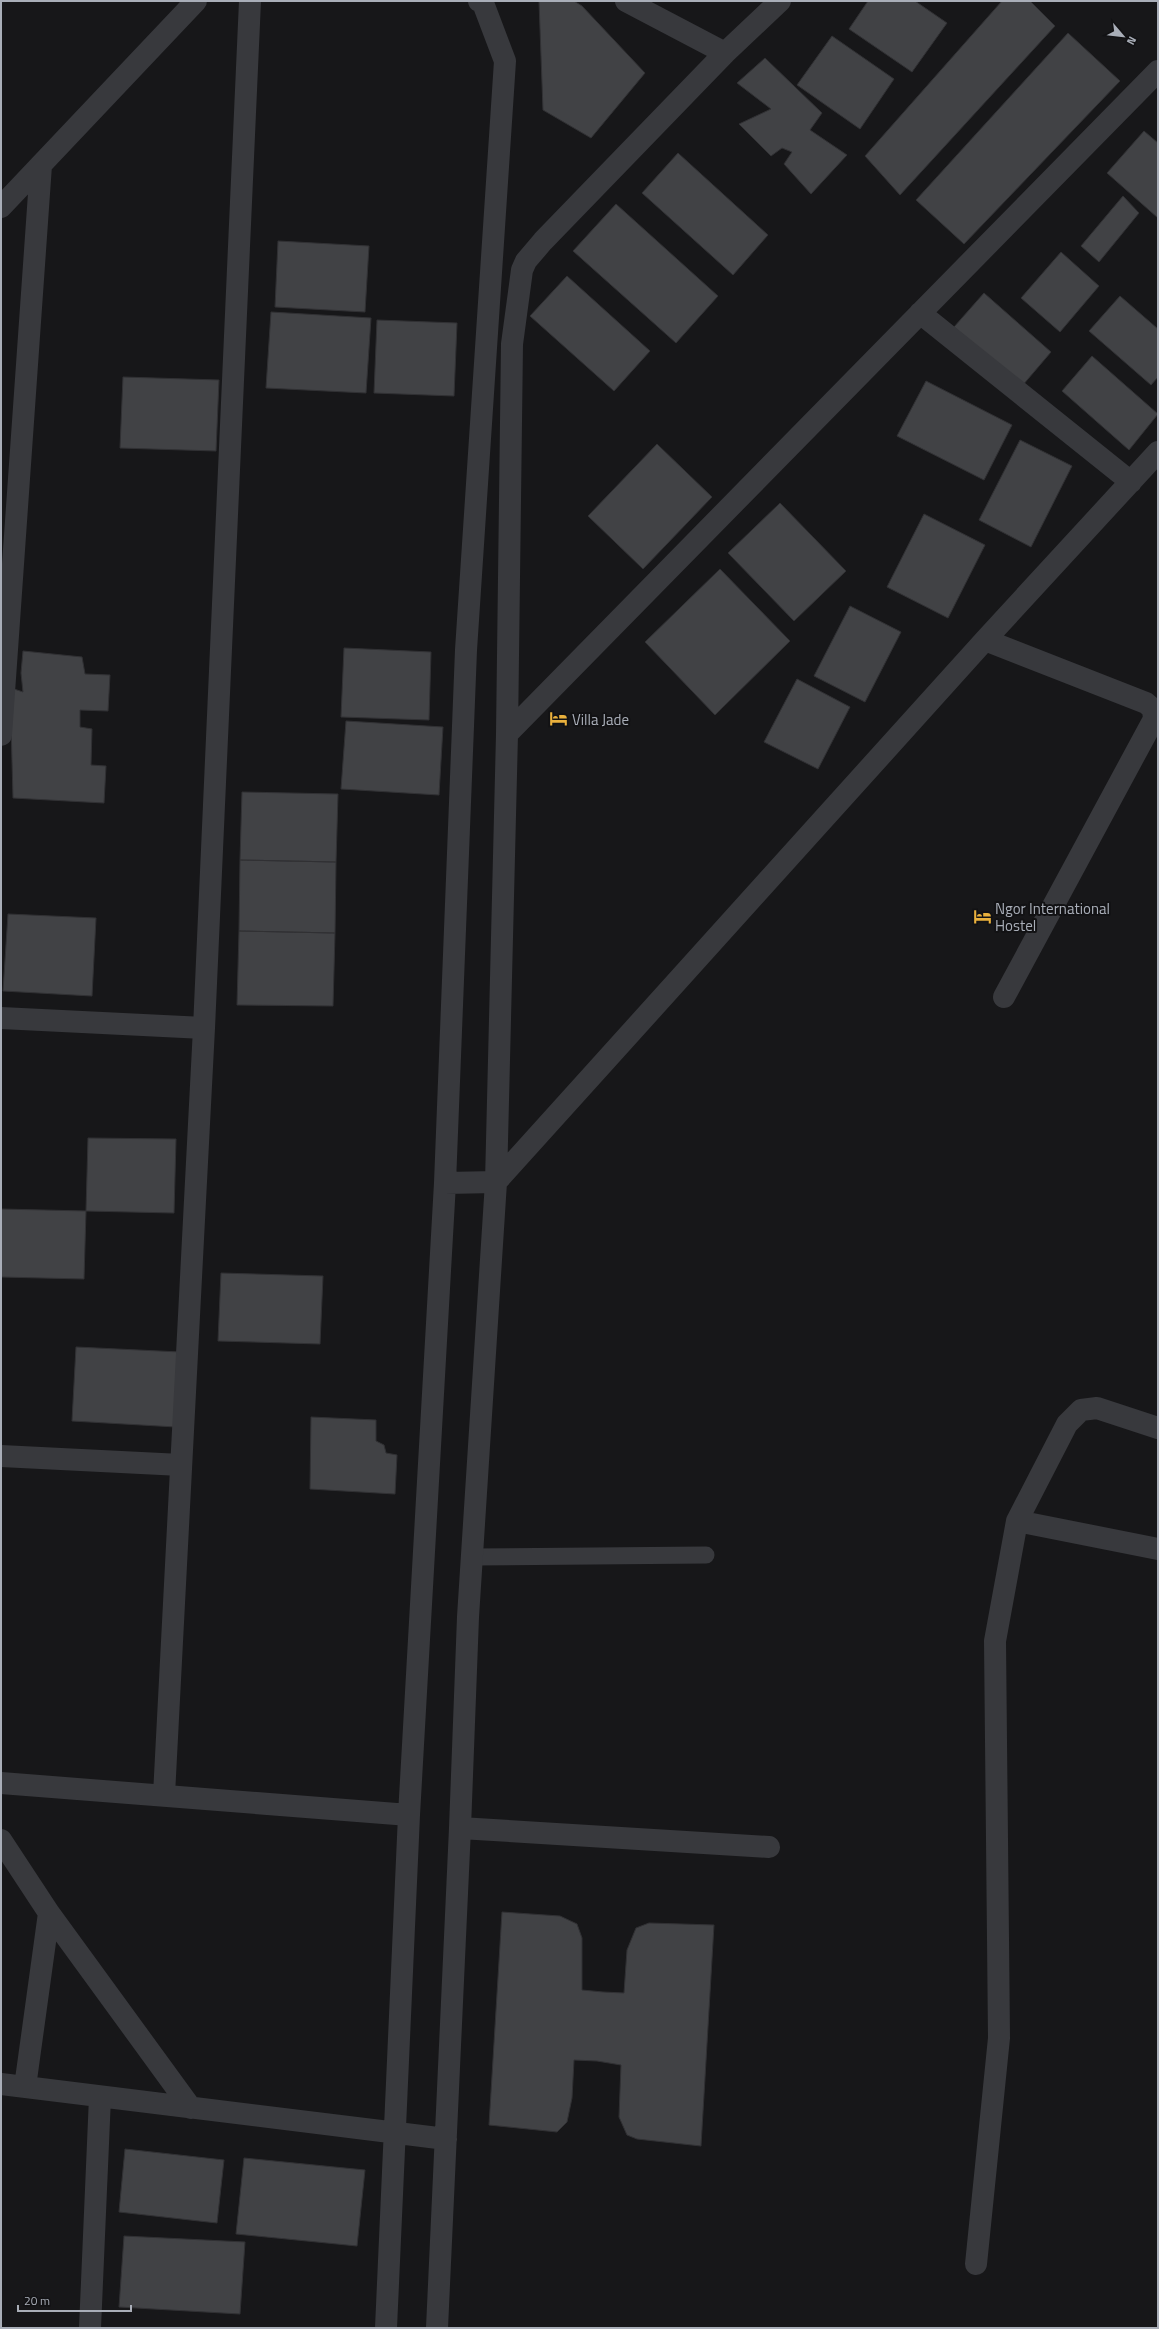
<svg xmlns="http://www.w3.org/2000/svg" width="1159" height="2329" font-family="'Titillium Web',sans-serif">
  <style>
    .building { fill: #414245; stroke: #313134 }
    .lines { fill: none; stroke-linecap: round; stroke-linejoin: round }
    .lane { stroke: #38393d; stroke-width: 17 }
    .street { stroke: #38393d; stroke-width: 22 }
    .labels { text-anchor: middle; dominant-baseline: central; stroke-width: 4; stroke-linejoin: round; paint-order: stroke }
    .poi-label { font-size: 15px; fill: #a9aeb8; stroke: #121214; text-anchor: start }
  </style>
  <rect width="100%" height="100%" fill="#171719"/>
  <!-- building -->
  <path class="building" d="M539 1H574L582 6 645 73 591 138 543 110Z
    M868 1H915L947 23 912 72 849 29Z
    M1002 1H1030L1055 26 900 195 865 156Z
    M1068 33 1120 81 964 244 916 200Z
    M832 36 894 79 860 129 797 85Z
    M765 58 822 113 810 130 847 155 811 194 784 164 792 152 782 148 771 156 739 124 771 109 737 83Z
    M1144 131 1158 143V218L1107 173Z
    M678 153 768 235 733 275 642 193Z
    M1123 196 1139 213 1099 262 1081 246Z
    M616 204 718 296 676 343 573 251Z
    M278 241 369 246 365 312 275 307Z
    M1061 252 1099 286 1060 332 1021 298Z
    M567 276 650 351 614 391 530 316Z
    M984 293 1051 352 1022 386 954 327Z
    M1120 296 1158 329V377L1151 385 1089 331Z
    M271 312 371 318 366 393 266 388Z
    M377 320 457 323 454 396 374 393Z
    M1092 356 1158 414 1129 450 1062 391Z
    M123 377 219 380 216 451 120 448Z
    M926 381 1012 425 984 480 897 436Z
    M1020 440 1072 466 1031 547 979 520Z
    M657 444 712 497 643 569 588 516Z
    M780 503 846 571 794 621 728 553Z
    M924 514 985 545 948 618 887 587Z
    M720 569 790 641 715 715 645 642Z
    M850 606 901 632 865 702 814 676Z
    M344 648 431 652 429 720 341 717Z
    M23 651 82 657 85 674 110 675 108 711 80 710V727L92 729 91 765 106 766 104 803 13 798 11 724 14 689 23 692 21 673Z
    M797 679 850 707 818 769 764 742Z
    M346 721 443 727 439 795 341 789Z
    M242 792 338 794 336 862 240 860Z
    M240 860 336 862 335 933 239 931Z
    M8 914 96 918 92 996 3 991Z
    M239 931 335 933 333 1006 237 1005Z
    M88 1138 176 1139 174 1213 86 1211Z
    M1 1209 86 1211 84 1279 1 1277Z
    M221 1273 323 1276 320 1344 218 1341Z
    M76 1347 180 1352 176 1427 72 1421Z
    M311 1417 376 1420V1441L384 1445 386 1453 397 1455 395 1494 310 1489Z
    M502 1912 560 1916 577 1924 582 1938V1990L603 1992 624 1993 627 1950 636 1928 649 1923 714 1925 701 2146 637 2139 627 2135 619 2117 621 2065 597 2061 574 2060 572 2098 567 2122 557 2132 489 2125Z
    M125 2149 224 2160 217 2223 119 2212Z
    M244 2158 365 2170 357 2246 236 2234Z
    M124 2236 245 2242 240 2314 119 2307Z"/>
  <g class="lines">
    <!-- lane -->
    <path class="lane" d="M472 1557 706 1555"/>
    <!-- street -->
    <path class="street" d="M626 1 725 53
      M1 207 196 1
      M920 313 1131 482
      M985 640 1146 703 1153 709 1154 719 1004 997
      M507 734 1158 71
      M1 735 41 165
      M1 1018 204 1028
      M445 1183 496 1182 985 640 1158 452
      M1 1456 181 1465
      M1017 1521 1158 1549
      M1 1783 409 1815
      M164 1795 204 1028 250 1
      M460 1828 769 1847
      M1 1840 49 1913 191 2108
      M1 2084 446 2139
      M25 2087 49 1913
      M976 2264 999 2038 995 1641 1017 1521 1067 1424 1081 1410 1097 1408 1158 1428
      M90 2328 100 2097
      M386 2328 409 1815 445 1183 466 650 505 61 483 3 479 1
      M437 2328 460 1828 468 1617 496 1182 507 734 512 344 522 270 526 261 543 241 725 53 780 1"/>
  </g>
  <!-- icons -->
  <defs>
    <symbol id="hotel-bare" viewBox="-9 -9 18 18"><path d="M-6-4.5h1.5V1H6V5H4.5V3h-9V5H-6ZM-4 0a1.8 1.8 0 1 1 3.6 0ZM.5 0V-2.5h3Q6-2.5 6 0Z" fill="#eab13d" stroke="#121214" stroke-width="2.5" paint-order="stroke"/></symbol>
  </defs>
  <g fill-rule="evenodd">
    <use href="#hotel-bare" x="546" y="706" width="25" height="25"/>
    <use href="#hotel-bare" x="970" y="904" width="25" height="25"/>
  </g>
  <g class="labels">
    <!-- poi labels -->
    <g class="poi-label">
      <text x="572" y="719">Villa Jade</text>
      <text x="995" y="908">Ngor International<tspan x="995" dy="17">Hostel</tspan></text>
    </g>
  </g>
  <!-- border -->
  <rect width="1159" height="2329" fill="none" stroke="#a9aeb8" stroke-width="4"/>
  <!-- north arrow -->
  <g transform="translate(1123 36) rotate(118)" stroke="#121214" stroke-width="3" paint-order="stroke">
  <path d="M0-3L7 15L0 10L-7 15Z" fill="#a9aeb8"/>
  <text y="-6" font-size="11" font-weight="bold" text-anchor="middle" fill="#a9aeb8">N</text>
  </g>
  <!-- scale -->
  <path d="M18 2305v6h113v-6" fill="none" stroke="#a9aeb8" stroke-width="2"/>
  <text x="24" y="2305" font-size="12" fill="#a9aeb8" stroke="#121214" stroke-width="3" paint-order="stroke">20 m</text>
</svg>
